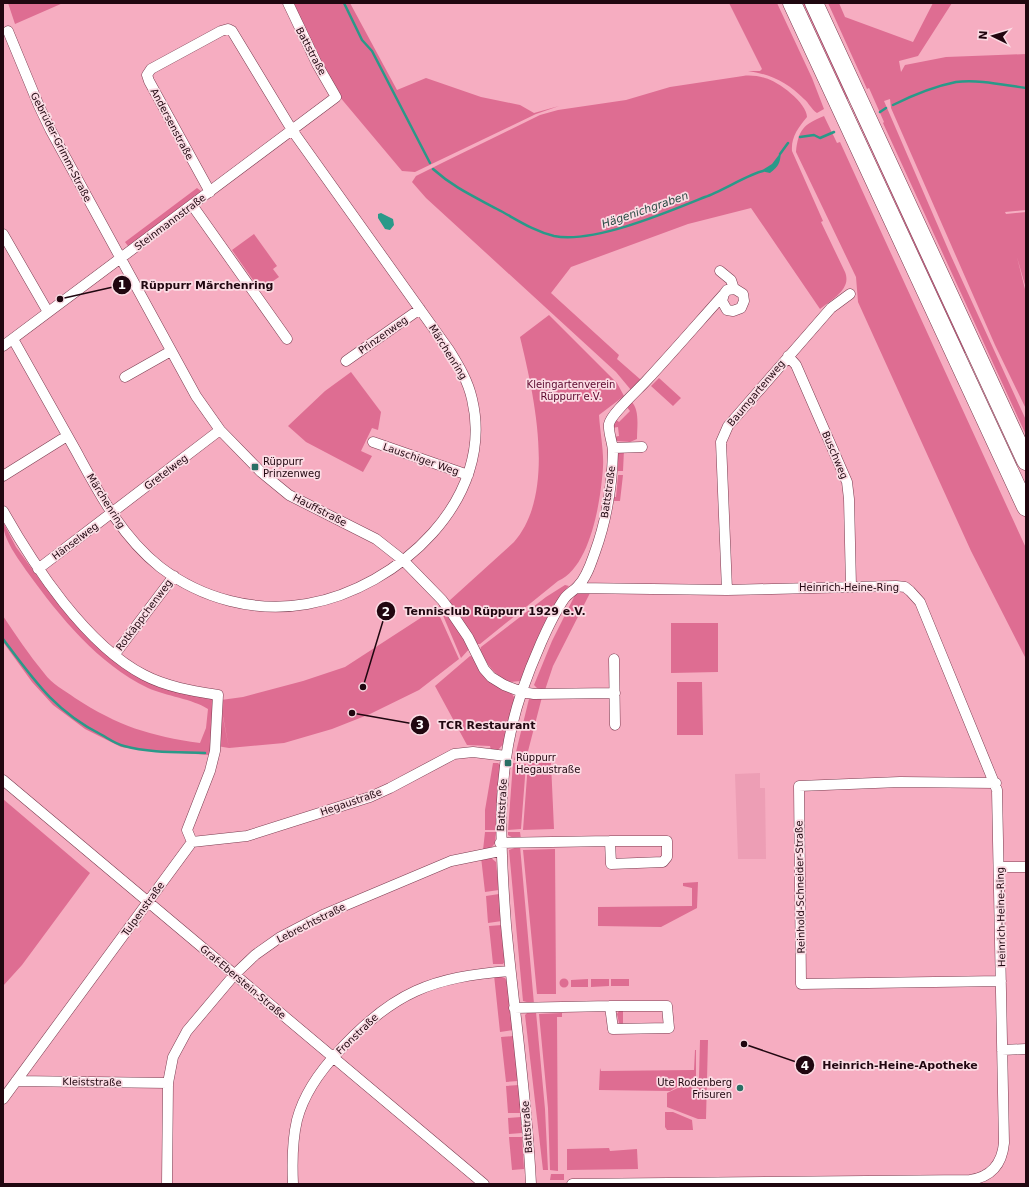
<svg xmlns="http://www.w3.org/2000/svg" width="1029" height="1187" font-family="'DejaVu Sans',sans-serif">
  <style>
    .built { fill: #ed9eb5 }
    .green { fill: #de6d92 }
    .water { fill: #2a9989 }
    .lines { fill: none; stroke-linecap: round; stroke-linejoin: round }
    .stream { stroke: #2a9989; stroke-width: 2.5 }
    .street-casing { stroke: #7a3c50; stroke-width: 11 }
    .highway-casing { stroke: #7a3c50; stroke-width: 19 }
    .street { stroke: #fff; stroke-width: 10 }
    .highway { stroke: #fff; stroke-width: 18 }
    .poi-dot { fill: #296f64; stroke: #fbdce4; stroke-width: 1.5 }
    .labels { text-anchor: middle; dominant-baseline: central; stroke-width: 3.5; stroke-linejoin: round; paint-order: stroke }
    .street-label { font-size: 10px; fill: #200710; stroke: #fbdce4 }
    .park-label { font-size: 10px; fill: #5b072d; stroke: #fbdce4 }
    .poi-label { font-size: 10px; fill: #200710; stroke: #fbdce4; text-anchor: start }
    .water-label { font-size: 11px; font-style: italic; fill: #2c4c46; stroke: #fbdce4 }
    .leader { fill: none; stroke: #200710; stroke-width: 1.5 }
    .callout-dot { fill: #200710; stroke: #fbdce4; stroke-width: 1.5 }
    .mark-label { font-size: 12px; text-anchor: middle; font-weight: bold; fill: #fff }
    .callout-label { font-size: 11px; text-anchor: middle; font-weight: bold; fill: #200710; stroke: #fbdce4; stroke-width: 3.5; stroke-linejoin: round; paint-order: stroke }
  </style>
  <rect width="100%" height="100%" fill="#f6adc1"/>
  <!-- built -->
  <path class="built" d="M760 773V788H765L766 859H738L735 774Z"/>
  <!-- green -->
  <path class="green" d="M8 3H63L15 24Z
    M292 3H350L397 90 426 78 481 97 520 105 534 113 559 106 536 114 415 172 402 171 339 96Z
    M729 3H777L812 78 824 109 817 113C811 109 809 103 804 99 788 83 770 74 748 71H760L762 69Z
    M803 3H806L850 99H847Z
    M828 3H839L845 17 913 42 933 3H952L918 56 899 61 901 72 905 65 946 57 1026 54V210L1005 212 1006 214 1026 212V289L1017 257 1026 293V409L995 345 891 108 890 99 884 101 951 256 1026 420V435L883 123 884 122 869 88 867 89Z
    M743 76C750 75 758 76 765 78 778 81 807 103 807 117 798 128 791 137 792 151L823 221 821 222 845 272C852 289 832 299 820 309L751 208 688 224 571 267 551 293 619 355 617 359 641 380 631 390 616 372 426 198 412 182 416 176 444 162 540 115 558 110 626 100 670 87Z
    M854 107 966 351V353H964L852 108Z
    M824 116 837 143 840 142 866 199 1026 548V659L971 551 858 302 856 277 796 152C798 130 804 124 824 116Z
    M197 188 201 191 199 194 128 246 125 242Z
    M254 234 277 266 273 269 279 277 260 290 232 250Z
    M549 315 617 383 624 396 599 415C600 432 604 451 603 467 601 499 591 567 558 581L480 644H476L449 601 514 542C557 493 534 395 520 337Z
    M351 372 381 412 378 430 372 428 361 451 372 456 363 472 306 442 288 426 325 391Z
    M659 378 681 398 673 406 651 386Z
    M631 401C640 410 637 426 637 439L630 442 617 441 613 437 619 436 618 427 612 428 615 419 619 422 630 411 626 406Z
    M624 450 623 471H618V459H616C616 453 618 451 624 450Z
    M618 475H623L620 501H614V497H616Z
    M3 522 16 547 43 584 45 583 122 666 156 686 158 683 214 699 210 755 152 751 121 747 85 729 53 705 32 682 3 642V616C16 635 29 655 44 673 52 684 64 690 75 698 118 726 150 736 200 743L206 728 208 709C193 699 166 696 148 688 98 664 60 617 28 573 18 558 3 540 3 522Z
    M565 585 569 586 564 592 524 676 520 681 510 682C494 675 487 665 480 650L481 647 546 597Z
    M581 593H590L553 666 545 690 537 688 534 685 552 641 575 595Z
    M441 604 470 648 461 658 439 606Z
    M436 608 459 659 419 690 370 714 332 729 284 743 229 748 221 706V700L243 697 303 681 345 667Z
    M718 623V672L671 673V623Z
    M470 656 475 657 511 692 515 699 505 742 498 750H491L490 746 467 745 435 686Z
    M677 682H702L703 735H677Z
    M532 697H542L526 759 514 760 529 699Z
    M221 708 229 748 217 746Z
    M493 763H498L501 766 496 830H485V810Z
    M513 763 526 764 521 829 508 830Z
    M528 763H551L554 829 523 830Z
    M3 799 90 873 22 965 3 986Z
    M485 832H496L495 843 492 847 483 850Z
    M508 832H520L521 839H515L508 835Z
    M520 846 534 1004 523 1001 509 850Z
    M555 849 556 994H537L523 850Z
    M481 857H490L496 862 499 890 485 892Z
    M698 882 697 908 661 927 598 926V907L692 906V888L683 886V883Z
    M499 894 502 921 488 923 486 896Z
    M502 925 505 961 503 964H493L489 926Z
    M494 975 505 978 508 983 514 1030 500 1032Z
    M559.5 983a4.5 4.5 0 1 1 9 0a4.5 4.5 0 1 1-9 0Z
    M588 979V987H571V980Z
    M591 979H609V986L591 987Z
    M611 979H629V986H611Z
    M623 1010V1025L619 1023 617 1014 619 1011Z
    M528 1012H536L545 1109 548 1170H543L525 1015Z
    M562 1013V1017H557L558 1171 550 1170 548 1108 539 1014Z
    M514 1036 518 1081 506 1082 501 1037Z
    M700 1040H708L706 1119H698L667 1107V1093L699 1078Z
    M695 1050H696V1076L670 1091 599 1090 600 1068 601 1071 694 1070Z
    M519 1085 521 1113H508L506 1086Z
    M665 1112H673L692 1120 693 1130H667L665 1127Z
    M521 1117 522 1133 509 1134 508 1118Z
    M509 1137H522L524 1169 512 1170Z
    M609 1148 610 1151 637 1149 638 1169 567 1170V1149Z
    M551 1174H564V1180H550Z"/>
  <!-- water -->
  <path class="water" d="M781 152C780 163 779 166 770 173L761 171 772 164Z
    M381 213 393 219 394 225 390 230 385 229 378 218V214Z"/>
  <g class="lines">
    <!-- stream -->
    <path class="stream" d="M344 3 362 40 372 51 430 163
      M893 105C911 96 936 86 956 82 978 79 1004 85 1026 88
      M880 112 886 108
      M800 137 814 135 820 138 834 132
      M780 154 788 143
      M433 169C453 187 473 196 497 209 516 219 533 231 554 236 593 244 668 212 705 197 720 192 751 173 763 171
      M3 639C33 679 55 712 102 735 109 739 116 744 124 746 150 753 178 752 205 753"/>
    <defs>
      <path id="street" d="M8 31 39 106 50 129 196 396 220 430 261 472 289 495 376 539 404 561 442 600 451 612 468 637 484 669 491 677 504 685 522 692 534 694 615 693
        M192 205 287 339
        M3 234 48 312
        M720 271 731 280 734 289
        M13 339C34 376 55 414 76 451 99 493 121 536 160 567 202 599 255 613 307 604 398 588 496 499 472 399 468 381 459 366 449 350L292 130 232 31 228 29 221 31 151 69 147 75 149 81 210 192
        M3 346 336 97 317 64 288 3
        M788 356 796 365 847 482 849 499 851 586
        M346 361 420 309
        M125 377 171 351
        M373 442 468 475
        M613 448 642 447
        M3 476 67 436
        M3 511C34 566 86 645 144 675 167 687 193 691 218 695L215 751 210 771 187 830 192 842
        M38 569 220 430
        M727 590 721 442 728 426 831 308 850 294
        M115 654 174 576
        M614 659 615 725
        M3 780 484 1184
        M996 783 900 782 799 786 801 984 1001 981
        M610 841H667V857L663 862 611 864Z
        M192 842 247 836 370 797 390 788 454 754 473 752 506 756
        M500 843 610 841
        M1000 867H1026
        M610 1006H667L669 1028 613 1029Z
        M514 1008 610 1006
        M1002 1050 1026 1049
        M16 1081 168 1083
        M3 1099 192 842
        M167 1184 168 1083 173 1057 187 1031 235 974 255 955 279 938 325 914 451 861 500 851
        M293 1184C292 1162 292 1141 297 1120 304 1093 320 1071 339 1051 393 992 432 977 510 971
        M531 1184C527 1097 514 1011 506 925 500 843 495 770 522 691 531 665 549 621 564 599 568 593 574 591 578 586 587 577 591 563 595 552 607 519 612 487 613 452 613 443 608 433 609 424 611 414 639 389 647 380 673 352 698 323 724 294L727 290 735 289 743 294 744 301 741 308 733 311 727 310 722 301 724 294
        M572 1184 970 1180C991 1177 1002 1164 1004 1143L997 790 920 602 910 591 905 587 896 586 727 590 577 588"/>
      <path id="highway" d="M792 3 1026 507
        M814 3 1026 461"/>
    </defs>
    <!-- street casing -->
    <use href="#street" class="street-casing"/>
    <!-- highway casing -->
    <use href="#highway" class="highway-casing"/>
    <!-- street -->
    <use href="#street" class="street"/>
    <!-- highway -->
    <use href="#highway" class="highway"/>
  </g>
  <!-- markers -->
  <g class="poi-dot">
    <rect x="251" y="463" width="8" height="8" rx="2"/>
    <rect x="504" y="759" width="8" height="8" rx="2"/>
    <circle cx="740" cy="1088" r="4"/>
  </g>
  <g class="labels">
    <!-- street labels -->
    <g class="street-label">
      <text transform="translate(311 51) rotate(62)">Battstraße</text>
      <text transform="translate(172 124) rotate(62)">Andersenstraße</text>
      <text transform="translate(61 147) rotate(63)">Gebrüder-Grimm-Straße</text>
      <text transform="translate(170 222) rotate(-37)">Steinmannstraße</text>
      <text transform="translate(383 335) rotate(-35)">Prinzenweg</text>
      <text transform="translate(448 352) rotate(58)">Märchenring</text>
      <text transform="translate(756 393) rotate(-50)">Baumgartenweg</text>
      <text transform="translate(835 455) rotate(67)">Buschweg</text>
      <text transform="translate(421 459) rotate(19)">Lauschiger Weg</text>
      <text transform="translate(166 472) rotate(-37)">Gretelweg</text>
      <text transform="translate(608 492) rotate(-82)">Battstraße</text>
      <text transform="translate(106 501) rotate(58)">Märchenring</text>
      <text transform="translate(320 510) rotate(27)">Hauffstraße</text>
      <text transform="translate(75 541) rotate(-37)">Hänselweg</text>
      <text x="849" y="587">Heinrich-Heine-Ring</text>
      <text transform="translate(144 615) rotate(-53)">Rotkäppchenweg</text>
      <text transform="translate(351 802) rotate(-19)">Hegaustraße</text>
      <text transform="translate(502 805) rotate(-87)">Battstraße</text>
      <text transform="translate(800 887) rotate(-91)">Reinhold-Schneider-Straße</text>
      <text transform="translate(143 909) rotate(-54)">Tulpenstraße</text>
      <text transform="translate(1001 917) rotate(-91)">Heinrich-Heine-Ring</text>
      <text transform="translate(311 923) rotate(-27)">Lebrechtstraße</text>
      <text transform="translate(243 982) rotate(40)">Graf-Eberstein-Straße</text>
      <text transform="translate(357 1034) rotate(-44)">Fronstraße</text>
      <text transform="translate(92 1082) rotate(1)">Kleiststraße</text>
      <text transform="translate(527 1127) rotate(-94)">Battstraße</text>
    </g>
    <!-- park labels -->
    <g class="park-label">
      <text x="571" y="384">Kleingartenverein<tspan x="571" dy="12">Rüppurr e.V.</tspan></text>
    </g>
    <!-- poi labels -->
    <g class="poi-label">
      <text x="263" y="461">Rüppurr<tspan x="263" dy="12">Prinzenweg</tspan></text>
      <text x="516" y="757">Rüppurr<tspan x="516" dy="12">Hegaustraße</tspan></text>
      <text x="732" y="1082" text-anchor="end">Ute Rodenberg<tspan x="732" dy="12">Frisuren</tspan></text>
    </g>
    <!-- water labels -->
    <g class="water-label">
      <text transform="translate(645 210) rotate(-19)">Hägenichgraben</text>
    </g>
  </g>
  <!-- callouts -->
  <path class="leader" d="M60 299L122 285M363 687L386 611M352 713L420 725M744 1044L805 1065"/>
  <g class="callout-dot">
    <circle cx="60" cy="299" r="4"/>
    <circle cx="363" cy="687" r="4"/>
    <circle cx="352" cy="713" r="4"/>
    <circle cx="744" cy="1044" r="4"/>
    <circle cx="122" cy="285" r="10"/>
    <circle cx="386" cy="611" r="10"/>
    <circle cx="420" cy="725" r="10"/>
    <circle cx="805" cy="1065" r="10"/>
  </g>
  <g class="mark-label">
    <text x="122" y="289">1</text>
    <text x="386" y="616">2</text>
    <text x="420" y="729">3</text>
    <text x="805" y="1070">4</text>
  </g>
  <g class="callout-label">
    <text x="207" y="289">Rüppurr Märchenring</text>
    <text x="495" y="615">Tennisclub Rüppurr 1929 e.V.</text>
    <text x="487" y="729">TCR Restaurant</text>
    <text x="900" y="1069">Heinrich-Heine-Apotheke</text>
  </g>
  <!-- border -->
  <rect width="1029" height="1187" fill="none" stroke="#200710" stroke-width="8"/>
  <!-- north arrow -->
  <g transform="translate(993 36) rotate(275)" stroke="#fbdce4" stroke-width="3" paint-order="stroke">
  <path d="M0-3L7 15L0 10L-7 15Z" fill="#200710"/>
  <text y="-6" font-size="11" font-weight="bold" text-anchor="middle" fill="#200710">N</text>
  </g>
</svg>
